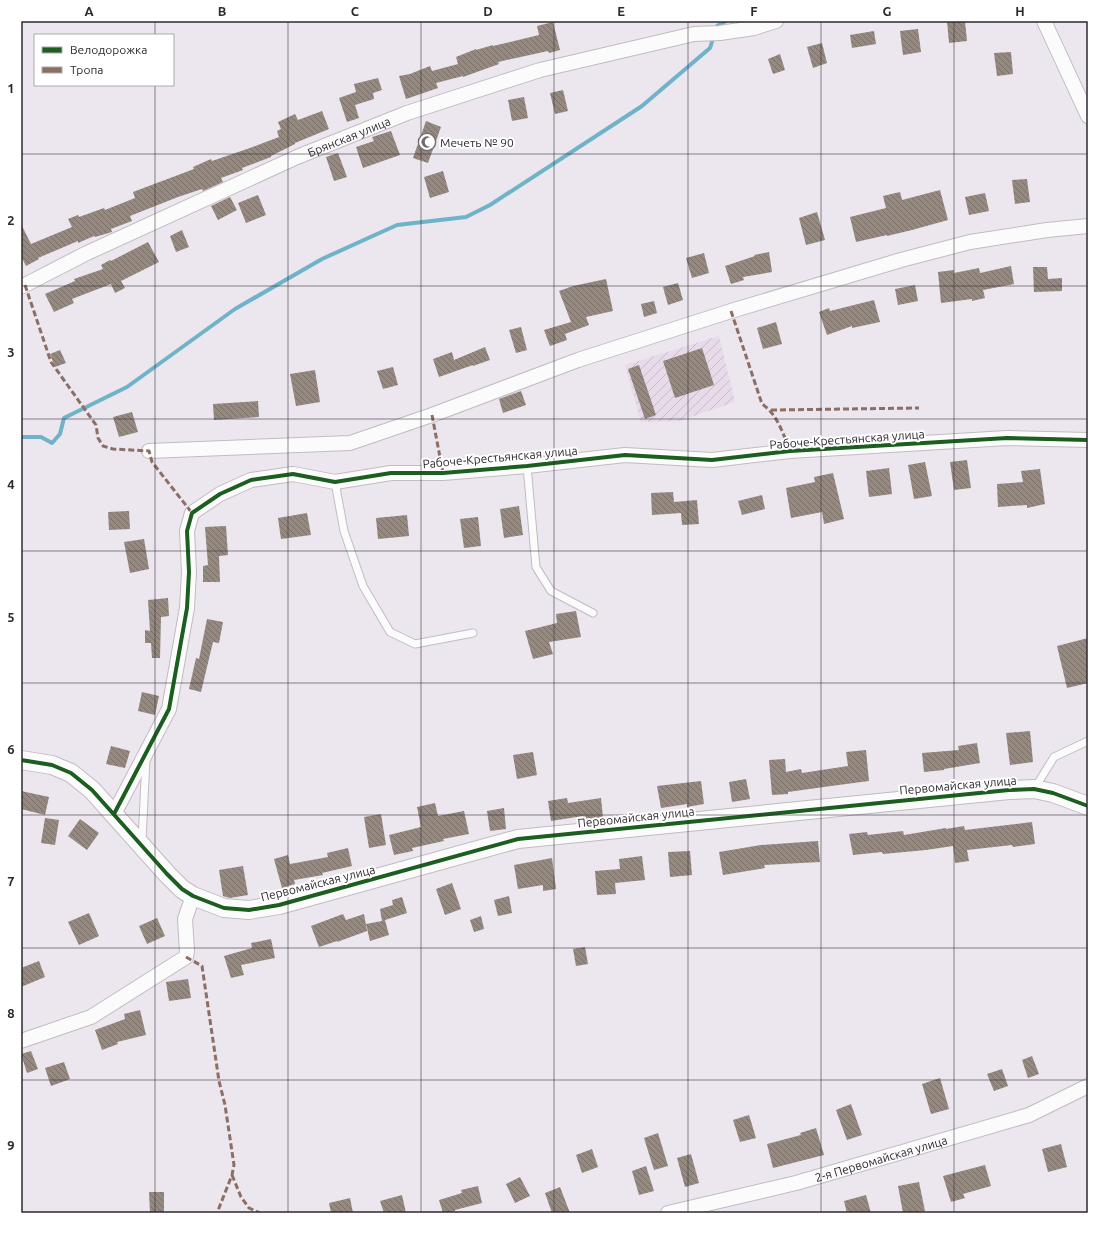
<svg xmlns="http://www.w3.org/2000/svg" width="1109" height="1234" font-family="Ubuntu,sans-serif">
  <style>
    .industrial { fill: url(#industrial-furrows) }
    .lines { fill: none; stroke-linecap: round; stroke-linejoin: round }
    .stream { stroke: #6fb3c8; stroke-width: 4 }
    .building { fill: url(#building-back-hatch) }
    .service-casing { stroke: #c1bcc2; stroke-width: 9 }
    .minor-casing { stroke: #c1bcc2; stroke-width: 16 }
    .tertiary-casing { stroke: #c1bcc2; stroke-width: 20 }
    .service { stroke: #fcfbfc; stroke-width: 7 }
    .minor { stroke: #fcfbfc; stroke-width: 14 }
    .tertiary { stroke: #fcfbfc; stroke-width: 18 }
    .quiet { stroke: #8d6e63; stroke-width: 3; stroke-dasharray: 6 3; stroke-linecap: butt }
    .cycleway-casing { stroke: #fff; stroke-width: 6 }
    .cycleway { stroke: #1b5e20; stroke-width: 4 }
    .grid { fill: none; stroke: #2e292f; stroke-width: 1; stroke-opacity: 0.55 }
    .labels { text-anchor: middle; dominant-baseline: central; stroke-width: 4; stroke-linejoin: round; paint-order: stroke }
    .street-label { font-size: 12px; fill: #2e292f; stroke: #fff }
    .poi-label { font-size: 12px; fill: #2e292f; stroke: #fff; text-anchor: start }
    .neatline { fill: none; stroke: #2e292f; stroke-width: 1.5 }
    .grid-label { font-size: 13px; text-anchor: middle; font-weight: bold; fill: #2e292f }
  </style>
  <defs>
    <pattern id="industrial-furrows" width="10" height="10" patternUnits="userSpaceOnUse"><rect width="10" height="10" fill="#e7dbea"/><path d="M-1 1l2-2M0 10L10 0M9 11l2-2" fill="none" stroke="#c6bcc9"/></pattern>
    <pattern id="building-back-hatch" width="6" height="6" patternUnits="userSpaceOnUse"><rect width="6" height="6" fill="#958980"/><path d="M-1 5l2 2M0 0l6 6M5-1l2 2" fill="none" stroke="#7a7069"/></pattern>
  </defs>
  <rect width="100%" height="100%" fill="#ece6ee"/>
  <!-- industrial -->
  <path class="industrial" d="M719 336 735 402 679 421 641 422 625 365Z"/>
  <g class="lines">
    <!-- stream -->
    <path class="stream" d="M21 437H41L52 443 60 434 64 418 127 387 235 309 322 259 397 225 466 217 490 205 642 106 710 48 717 26 726 21"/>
  </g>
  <!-- building -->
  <path class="building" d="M947 21H965L967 41 949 43Z
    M553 22 560 50 549 53 548 51 498 62 499 64 463 77V76L436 83 438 88 406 99 399 76 410 74 430 66 432 71 458 64 456 57 476 49V50L493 45V46L539 35 537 26Z
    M918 29 921 52 903 55 900 31Z
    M874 31 876 44 852 48 850 35Z
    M822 43 827 63 813 68 807 47Z
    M1011 52 1013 74 997 76 994 53Z
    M780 54 785 70 773 74 768 59Z
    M378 78 382 90 373 93 374 99 355 105 359 118 347 122 339 98 356 92 354 84Z
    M563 90 568 111 555 114 550 93Z
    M524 97 528 118 512 121 508 100Z
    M322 111 329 129 295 143V144L271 156V157L242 168 243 170 221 178 223 182 203 191 202 189 178 197 130 216 132 221 111 229 112 232 95 237 94 236 78 243V241L38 258 39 259 26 266 21 256V224L31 244 72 227 68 219 78 215 79 217 104 208 105 210 135 198 133 192 194 169 193 167 211 159 212 161 247 149 279 137 277 131 281 129 278 122 295 114 298 120Z
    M426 121 441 127 428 163 413 158Z
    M391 131 400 155 363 168 356 147 374 141 372 137Z
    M338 153 347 177 334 181 326 157Z
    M443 171 449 192 430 198 424 177Z
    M1027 179 1030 202 1015 204 1012 180Z
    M940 190 948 220 912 230 887 236V235L856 242 850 217 886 208 883 196 900 192 902 200Z
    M985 193 989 211 969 215 965 197Z
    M258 195 266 215 246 223 238 203Z
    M230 197 237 210 218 220 211 206Z
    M817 212 825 240 806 245 799 218Z
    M182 230 189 247 176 252 170 236Z
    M148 242 159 262 121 281 125 288 115 293 111 284 72 299 74 303 54 312 45 294 75 281 74 279 103 269 101 265 110 260 111 261Z
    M769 252 772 272 743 277 744 280 731 284 725 266 755 256 754 255Z
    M704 253 709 273 692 278 686 258Z
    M1011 266 1014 284 983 290 985 298 972 301V299L941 303 938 272 954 270V273L979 268 980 273Z
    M1033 267H1047L1048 279 1062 278V291L1034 292Z
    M606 279 613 311 586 317 589 325 565 334 567 340 550 346 544 330 571 322 559 291 573 286Z
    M678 283 683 300 668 305 663 287Z
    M915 285 918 301 898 305 895 289Z
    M874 300 880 322 852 328V326L827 335 819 312 829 308 830 311Z
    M654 301 657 313 644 317 641 304Z
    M776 322 782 344 763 349 757 328Z
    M521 327 527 350 516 353 509 330Z
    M485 347 490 360 473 366V365L439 377 433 359 452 352 454 360Z
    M702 348 714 385 675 398 663 361Z
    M60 350 66 363 55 367 50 354Z
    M639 365 656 415 645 419 628 369Z
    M393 367 398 385 383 389 377 371Z
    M315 370 320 402 296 406 290 374Z
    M521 391 526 405 503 413 499 399Z
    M258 401 259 417 214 420 213 404Z
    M132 412 138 432 119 437 113 417Z
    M967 460 971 488 954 490 950 462Z
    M925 462 932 496 914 499 908 465Z
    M889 468 892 494 869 497 866 471Z
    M1040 469 1045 504 1027 508V505L998 507 997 484 1023 482 1021 471Z
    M833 473 844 519 824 524 822 512 791 518 786 488 815 482 814 477Z
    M673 492 674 502 697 500 699 524 682 525 681 513 652 515 651 493Z
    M762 495 765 509 742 515 738 501Z
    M519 506 523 535 504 538 500 509Z
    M129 511 130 529 109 530 108 512Z
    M307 513 311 535 281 539 278 518Z
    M407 515 409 536 378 539 376 518Z
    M478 517 481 546 464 548 460 519Z
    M226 526 228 555 219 556 220 582H203V566L208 565 205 527Z
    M144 539 149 569 130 573 124 542Z
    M168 598 169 616 161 617 160 658H152L151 643H145V630L150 631 148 600Z
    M576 611 581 637 549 642 553 654 533 659 525 631 557 623 556 614Z
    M207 619 223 622 219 643 213 642 201 692 189 689 196 658 199 659Z
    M1088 638V683L1067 688 1057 646Z
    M142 692 159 696 155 715 138 711Z
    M1030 731 1033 762 1010 765 1006 733Z
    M977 743 980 763 944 769V770L924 772 922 753 959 750 958 746Z
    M111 746 130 751 125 768 106 764Z
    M866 750 869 781 831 786 788 792V794L772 795 769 760 785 759 786 772 801 769 802 773 848 766 846 752Z
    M533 752 537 775 517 779 513 755Z
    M746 779 750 799 732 802 729 782Z
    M701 781 704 804 687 807V804L661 808 657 786Z
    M21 791 49 797 45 815 21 809Z
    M567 798 568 803 601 798 603 818 584 821 583 816 551 821 548 801Z
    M435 803 438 816 464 811 469 834 443 839 444 841 412 848 413 851 394 855 389 835 421 827 417 807Z
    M504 808 506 829 490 831 487 811Z
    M381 814 386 845 369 848 364 817Z
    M45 818 59 820 55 845 41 843Z
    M80 819 99 833 87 850 68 836Z
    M1032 822 1035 844 1013 847 1012 845 967 850 969 861 955 863 953 846 926 850 883 854 882 852 853 855 849 834 867 832 868 835 903 831 904 835 946 828V829L964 826 965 830Z
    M818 841 820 862 764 865 765 868 723 875 719 852 761 845Z
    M348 848 352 866 322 873 323 875 294 880 295 884 282 888 274 859 288 855 290 864 328 857 327 853Z
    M690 851 692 875 670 877 668 852Z
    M642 856 645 880 615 883 616 894 597 895 595 871 620 869 619 859Z
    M552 858 556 889 543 891V885L518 889 514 865Z
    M243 866 248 895 230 898 223 896 219 870Z
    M452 883 461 909 445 915 436 889Z
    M509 896 512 913 498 916 494 900Z
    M402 897 407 913 385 920 389 935 370 941 366 924 382 921 380 909 393 905 392 900Z
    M89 913 99 936 79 945 68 922Z
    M343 914 346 920 364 914 367 931 337 942V941L319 947 311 926Z
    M481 916 484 929 474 932 470 920Z
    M157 918 165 936 147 944 139 926Z
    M271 939 275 958 241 965 244 975 231 978 224 956 252 948 251 943Z
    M585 947 588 964 576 966 573 949Z
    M39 961 45 977 21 987V968Z
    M188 979 191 998 169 1001 166 982Z
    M140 1010 146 1035 117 1042 118 1044 102 1050 95 1030 125 1019 124 1014Z
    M31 1051 38 1069 27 1073 21 1054Z
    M1032 1056 1039 1074 1028 1078 1022 1060Z
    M64 1062 70 1079 51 1086 45 1068Z
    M1002 1069 1008 1086 994 1091 987 1074Z
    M940 1078 949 1109 931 1114 922 1084Z
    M851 1104 862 1135 847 1140 836 1110Z
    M749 1115 756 1138 740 1142 733 1120Z
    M816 1128 824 1155 773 1168 767 1144 801 1135 800 1133Z
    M658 1133 668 1166 654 1170 644 1138Z
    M1061 1144 1067 1167 1048 1172 1042 1149Z
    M592 1149 598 1167 582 1173 576 1155Z
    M691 1154 699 1183 685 1187 677 1158Z
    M985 1165 991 1186 963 1194 965 1198 951 1202 943 1176Z
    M646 1166 654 1191 639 1195 632 1171Z
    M520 1177 530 1196 515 1203 506 1184Z
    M919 1182 925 1211 914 1213H903L898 1186Z
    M478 1186 482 1203 455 1210V1211L448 1213H443L439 1200 462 1193 461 1190Z
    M560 1187 570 1213H552L545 1193Z
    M149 1192H164V1213H150Z
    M402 1195 406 1213H384L380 1201Z
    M866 1195 871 1213H847L844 1201Z
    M350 1198 353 1213H331L329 1203Z"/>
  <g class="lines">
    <defs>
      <path id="service" d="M527 466 536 567 551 591 593 613
        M335 482 344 531 363 586 390 632 415 644 473 633
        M1035 788 1054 757 1088 741
        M142 841 146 759"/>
      <g id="minor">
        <path d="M1044 21 1088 116"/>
        <path id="s1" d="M21 287 87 253 297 157 407 113 540 70 694 34 720 33 754 28 776 21"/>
        <path d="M149 451 350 443 432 415 578 360 731 311 901 260 970 242 1047 230 1088 226"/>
        <path d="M114 814 169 709 187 608 189 572 187 531 192 513 220 494 251 480 293 474 335 482 391 473H443L527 466 625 455 712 460 790 451 1007 438 1088 440"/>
        <path d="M21 1041 91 1017 186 957 187 951 185 919 193 896"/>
        <path id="s2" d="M668 1213 796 1183 1029 1115 1088 1086"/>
      </g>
      <path id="tertiary" d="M21 760 52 765 71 773 92 790 167 874 182 889 193 896 224 908 249 910 279 905 518 839 1009 790 1034 789 1053 793 1088 806"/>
    </defs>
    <!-- service casing -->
    <use href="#service" class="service-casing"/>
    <!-- minor casing -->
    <use href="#minor" class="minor-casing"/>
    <!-- tertiary casing -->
    <use href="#tertiary" class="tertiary-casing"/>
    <!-- service -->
    <use href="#service" class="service"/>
    <!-- minor -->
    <use href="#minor" class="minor"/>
    <!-- tertiary -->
    <use href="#tertiary" class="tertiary"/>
    <!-- quiet -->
    <path class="quiet" d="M25 285 51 362 96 425 98 438 103 446 113 449 149 451 152 462 192 513
      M731 311 762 404C778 415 783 434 790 451
      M771 410 919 408
      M432 415 443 473
      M186 957 202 966 219 1081 225 1105 234 1165 232 1175 217 1213
      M232 1175 241 1197 249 1208 260 1213"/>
    <defs>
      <path id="cycleway" d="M21 760 52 765 71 773 92 790 167 874 182 889 193 896 224 908 249 910 279 905 518 839 1009 790 1034 789 1053 793 1088 806
        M114 814 169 709 187 608 189 572 187 531 192 513 220 494 251 480 293 474 335 482 391 473H443L527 466 625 455 712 460 790 451 1007 438 1088 440"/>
    </defs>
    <!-- cycleway casing -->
    <use href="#cycleway" class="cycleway-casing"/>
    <!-- cycleway -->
    <use href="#cycleway" class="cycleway"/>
  </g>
  <!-- grid -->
  <path class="grid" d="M155 21V35M288 21V1213M421 21V1213M554 21V1213M688 21V1213M821 21V1213M954 21V1213M155 85V1213M21 154H1088M21 286H1088M21 419H1088M21 551H1088M21 683H1088M21 815H1088M21 948H1088M21 1080H1088"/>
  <!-- icons -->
  <defs>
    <symbol id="mosque-ring" viewBox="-11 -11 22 22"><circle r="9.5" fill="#fff" stroke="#706b72" stroke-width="1.5"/><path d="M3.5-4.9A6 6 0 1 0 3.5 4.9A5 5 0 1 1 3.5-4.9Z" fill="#706b72"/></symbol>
  </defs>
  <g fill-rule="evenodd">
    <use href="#mosque-ring" x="417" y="132" width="20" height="20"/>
  </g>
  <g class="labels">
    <!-- street labels -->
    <g class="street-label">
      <text stroke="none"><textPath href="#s1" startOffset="361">Брянская улица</textPath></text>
      <text transform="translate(847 439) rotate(-4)">Рабоче-Крестьянская улица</text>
      <text transform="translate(500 457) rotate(-5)">Рабоче-Крестьянская улица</text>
      <text transform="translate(958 785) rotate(-5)">Первомайская улица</text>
      <text transform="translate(636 817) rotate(-6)">Первомайская улица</text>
      <text transform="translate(318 883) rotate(-14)">Первомайская улица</text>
      <text stroke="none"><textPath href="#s2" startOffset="220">2-я Первомайская улица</textPath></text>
    </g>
    <!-- poi labels -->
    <g class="poi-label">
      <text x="440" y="142">Мечеть № 90</text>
    </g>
  </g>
  <!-- border -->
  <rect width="1109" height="1234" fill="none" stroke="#ffffff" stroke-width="44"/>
  <!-- legend -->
  <rect x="34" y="34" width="140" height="52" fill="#ffffff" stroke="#aba9ac"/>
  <rect x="42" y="47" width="20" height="6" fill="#1b5e20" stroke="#aba9ac"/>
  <text x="70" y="54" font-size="12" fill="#2e292f">Велодорожка</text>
  <rect x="42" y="67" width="20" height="6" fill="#8d6e63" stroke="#aba9ac"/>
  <text x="70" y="74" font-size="12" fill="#2e292f">Тропа</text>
  <rect x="22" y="22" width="1065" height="1190" class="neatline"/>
  <g class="grid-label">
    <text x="89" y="16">A</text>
    <text x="222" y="16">B</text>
    <text x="355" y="16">C</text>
    <text x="488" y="16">D</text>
    <text x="621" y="16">E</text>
    <text x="754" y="16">F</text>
    <text x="887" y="16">G</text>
    <text x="1020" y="16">H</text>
    <text x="11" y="93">1</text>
    <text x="11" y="225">2</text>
    <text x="11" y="357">3</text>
    <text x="11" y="489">4</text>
    <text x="11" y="622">5</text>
    <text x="11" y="754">6</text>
    <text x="11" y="886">7</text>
    <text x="11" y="1018">8</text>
    <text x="11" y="1150">9</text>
  </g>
</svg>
